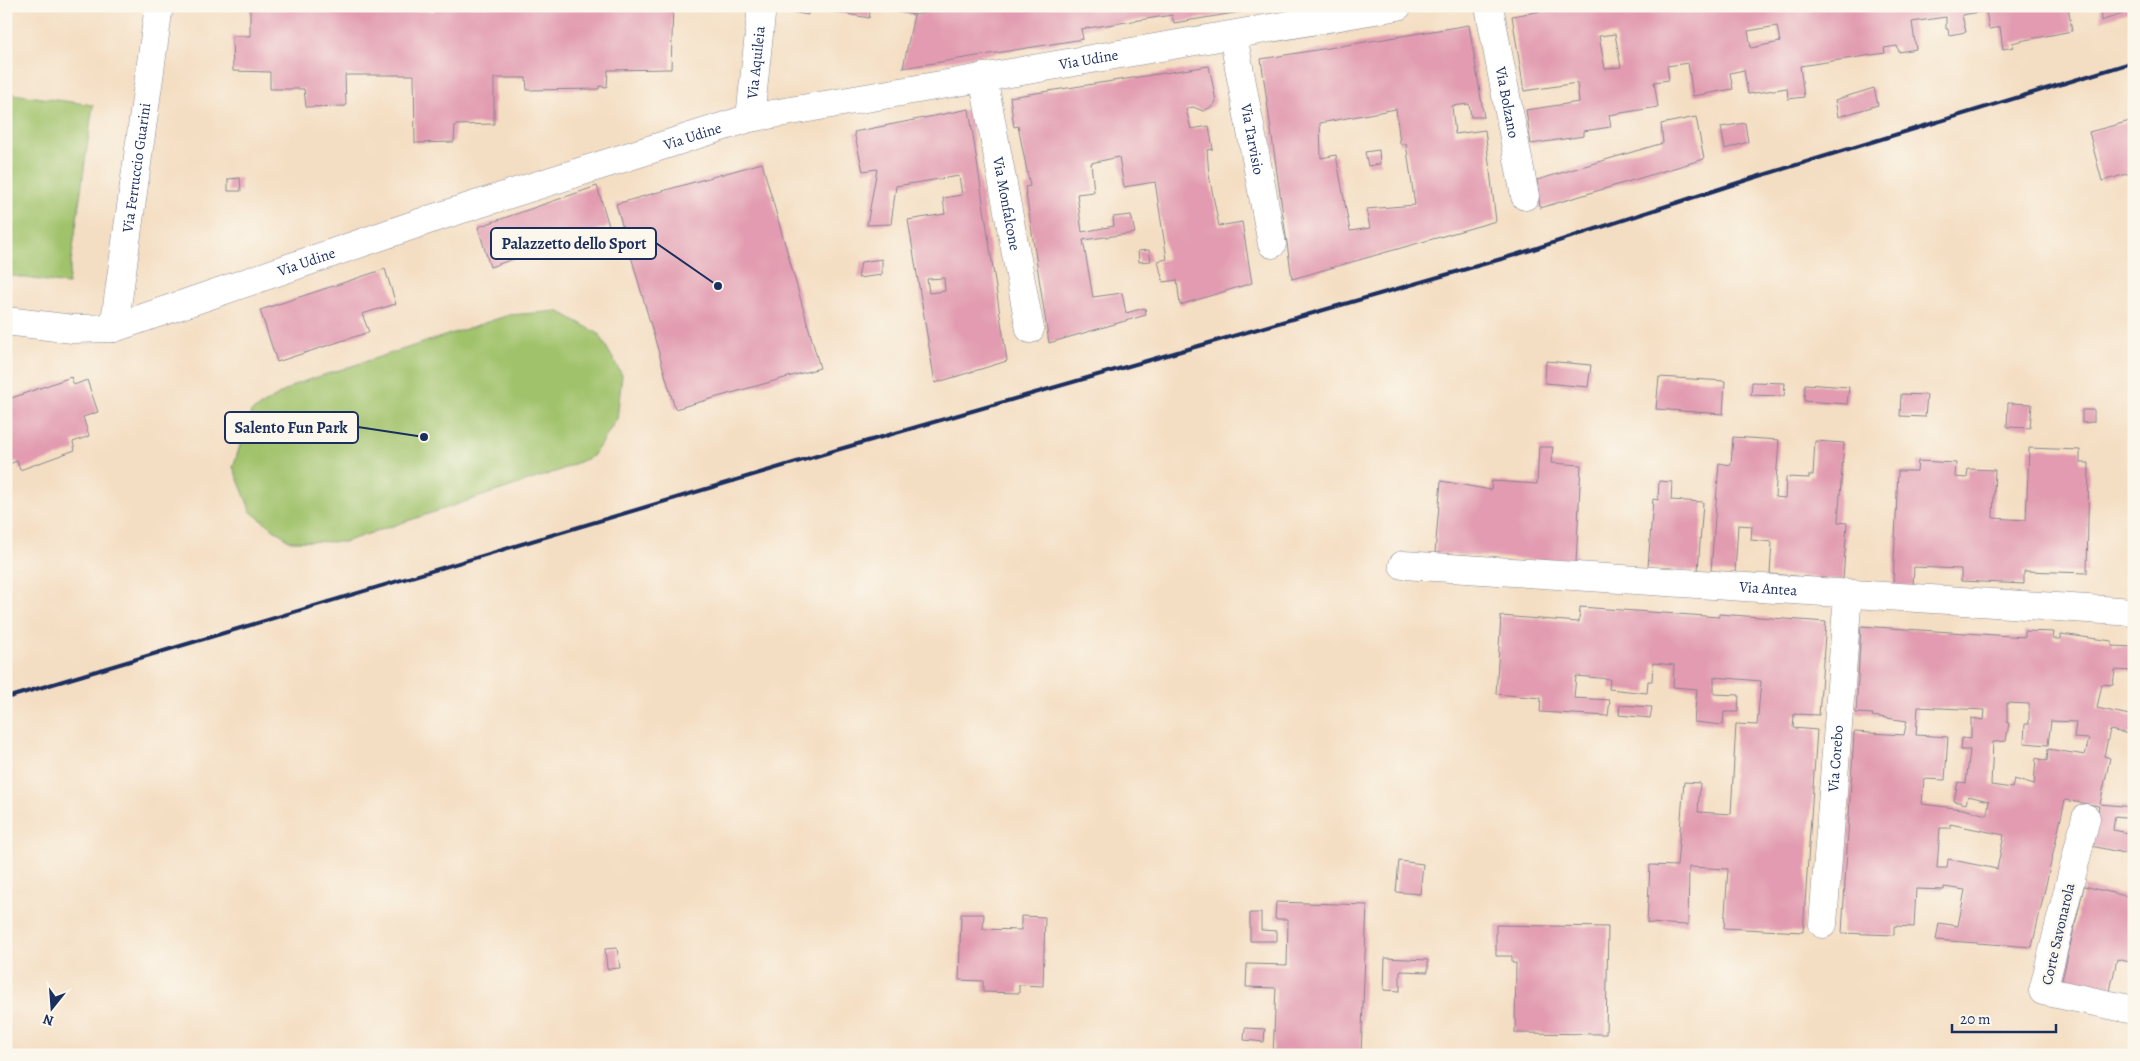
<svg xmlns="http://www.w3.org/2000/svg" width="2140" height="1061" font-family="Alegreya,serif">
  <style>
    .green { fill: #a0c26b; stroke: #5e7864 }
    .building { fill: #e29bb0; fill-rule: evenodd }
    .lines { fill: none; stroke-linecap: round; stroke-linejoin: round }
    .minor-casing { stroke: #888690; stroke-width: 29 }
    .minor { stroke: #fff; stroke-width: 28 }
    .rail { stroke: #1b2f5e; stroke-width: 4 }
    .labels { text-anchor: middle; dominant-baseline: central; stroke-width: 5; stroke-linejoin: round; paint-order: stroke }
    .street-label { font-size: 15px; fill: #1b2f5e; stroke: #fbf7ec }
    .leader { fill: none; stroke: #1b2f5e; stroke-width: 2 }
    .callout-dot { fill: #1b2f5e; stroke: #fbf7ec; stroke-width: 2 }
    .callout { fill: #fbf7ec; stroke: #1b2f5e; stroke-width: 2 }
    .callout-label { font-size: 16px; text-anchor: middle; font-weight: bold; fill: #1b2f5e }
  </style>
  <rect width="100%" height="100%" fill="#fbf7ec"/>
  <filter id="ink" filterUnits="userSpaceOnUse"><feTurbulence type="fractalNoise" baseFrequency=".02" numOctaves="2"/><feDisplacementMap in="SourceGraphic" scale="10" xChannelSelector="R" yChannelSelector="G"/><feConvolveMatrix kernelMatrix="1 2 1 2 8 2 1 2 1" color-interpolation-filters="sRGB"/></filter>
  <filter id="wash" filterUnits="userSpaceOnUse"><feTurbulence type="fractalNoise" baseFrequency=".0096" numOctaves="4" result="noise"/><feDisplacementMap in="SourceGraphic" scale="20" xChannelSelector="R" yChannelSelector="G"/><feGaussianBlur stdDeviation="1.12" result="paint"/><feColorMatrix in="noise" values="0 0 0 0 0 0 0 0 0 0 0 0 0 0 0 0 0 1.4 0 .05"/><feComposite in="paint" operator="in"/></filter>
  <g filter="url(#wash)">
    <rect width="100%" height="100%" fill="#f4dec3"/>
    <!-- green -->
    <path class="green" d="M6 93 93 105 68 284 6 275Z
      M558 311 599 334 622 375 617 419 593 456 558 471 344 542 290 541 251 512 233 467 251 412 296 384 509 315Z"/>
    <g id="blocks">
      <!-- building -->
      <path class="building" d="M250 6H329V10L434 11V6H673L671 69 608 70 607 87 599 86V89L527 90 526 78H494V124L455 125 454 142 415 143 414 75H345L346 106 306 107 304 89H270V72L233 71 232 36H250Z
        M793 6H871L869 18 808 7V15L792 12Z
        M894 6H916L914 15 893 11Z
        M929 6H1270V7L1174 23 1172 15 1081 29 1083 39 903 68 914 15 930 12Z
        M1572 6H2068L2072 31 2020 41 2012 43 2014 47 2003 49 2000 27 1989 29 1986 11 1962 15 1966 32 1949 35 1948 29H1946V17L1912 22 1916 49 1899 52 1897 46 1884 48 1885 53 1800 66 1804 97 1788 99 1787 88 1748 94 1744 70 1730 73 1733 89 1693 96 1688 63 1667 66 1669 80 1654 82 1658 107 1609 115 1611 127 1584 131V136L1531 144 1526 110 1579 102 1577 83 1524 91 1512 16ZM1777 26 1780 42 1751 48 1748 31ZM1615 34 1621 67 1605 69 1599 36Z
        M2100 6H2134V10L2101 21Z
        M1469 25 1484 117H1471L1469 104 1452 106 1455 134 1485 130 1496 221 1292 279 1261 59ZM1396 109 1400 144H1406L1415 205 1366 209 1370 228 1350 231 1336 155 1321 158 1320 123Z
        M1209 66 1216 101 1213 106 1203 111 1193 107 1186 109 1191 129 1209 126 1213 149 1207 150 1209 175 1219 226 1242 222 1252 283 1180 305 1177 280 1163 282 1158 261 1167 259 1155 182 1124 187 1119 157 1091 163 1094 192 1077 194 1082 232 1114 226 1113 217 1131 215 1135 233 1083 240 1093 297 1122 293 1126 313 1145 308 1146 315 1049 343 1025 187 1030 186 1018 126 1014 127 1010 97Z
        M1874 88 1878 105 1838 117 1835 100Z
        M969 109 1007 361 935 383 908 220 945 214 943 198 962 195 959 176 896 186 891 224 867 225 877 169 863 171 854 132ZM944 278 945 291 929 293 927 279Z
        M1696 117 1704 159 1540 208 1537 180 1663 143 1661 124Z
        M2134 120V172L2102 181 2089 132Z
        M1745 123 1748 142 1725 149 1721 127Z
        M1379 150 1380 164 1368 166 1365 152Z
        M762 163 820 368 675 409 616 204Z
        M240 178 241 191H228V179Z
        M597 186 609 226 490 267 478 227Z
        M1149 250 1151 261 1139 262 1138 251Z
        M882 259V275L858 278 861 262Z
        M385 269 396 304 362 314 369 332 277 362 260 310Z
        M1546 361 1591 365 1588 387 1545 383Z
        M71 377 74 385 87 380 98 412 83 417 89 436 73 442 75 450 20 470 17 461 6 465V400Z
        M1659 377 1725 381 1723 414 1656 409Z
        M1752 382 1785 383 1784 396 1751 395Z
        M1805 384 1849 387 1847 404 1804 401Z
        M1901 394 1927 395 1925 417 1900 416Z
        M2008 403 2032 404 2030 428 2007 427Z
        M2082 410H2094V422L2082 423Z
        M1733 437 1779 440 1775 497 1785 498 1786 477 1809 478V475H1813L1815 441 1844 443 1838 522 1847 523 1843 580 1770 574 1772 542 1751 540 1752 526 1738 525 1735 573 1711 571 1719 463 1731 465Z
        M1539 447H1553L1551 463 1581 465 1576 563 1435 553 1441 481 1491 490 1492 481 1537 484Z
        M2029 448 2080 450V463H2089L2087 573 2024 571V584L1961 581V569L1914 567 1913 586 1893 585 1898 471H1917L1918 461 1956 463 1955 477 1967 478 1968 469 1995 470 1993 518 2026 520Z
        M1659 481 1672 482 1671 500 1703 502 1698 571 1648 567 1653 499 1658 500Z
        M1580 607 1719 617V614L1826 622 1819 715 1794 714 1793 728 1817 730 1803 932 1724 928 1728 869 1689 867 1688 925 1647 923 1650 865 1677 866 1684 782 1700 783 1698 812 1731 814 1736 724 1757 725 1761 681 1714 677V694L1739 695 1738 712H1724L1723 725 1694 722 1697 689 1673 687 1674 665 1653 663 1652 681H1648L1647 693 1609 689 1610 679 1576 676 1574 698 1610 700 1608 716 1540 712 1541 698 1496 694 1501 616 1579 622Z
        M1861 626 2025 637V631L2054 632 2053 639H2061V634L2112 641V646L2134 647V665H2132L2131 671 2115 670 2113 685 2102 684 2097 708 2134 716V735L2110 730 2104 756 2110 758 2100 804 2134 807V818L2115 816 2113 830 2134 834V875L2129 874 2132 855 2092 846 2099 806 2065 800 2032 947 1936 940 1939 923 1958 926 1965 890 1944 887V890L1916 889 1914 927 1894 926V935L1842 933 1854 732 1904 735 1907 721 1872 716 1873 714 1856 713ZM2007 703 2029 704V724H2025L2024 743 2048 745 2051 721 2076 722 2074 738 2089 739 2085 755 2048 749 2047 761 2036 758 2034 785 2014 779 2012 788 1991 785 1993 742 2006 741 2009 723H2007ZM1918 707 1985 710 1984 720 1971 718V739L1962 738 1961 750H1970L1966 783 1958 782 1954 801 1966 804 1968 796 1989 801 1987 815 1963 809 1922 804 1924 779 1945 780 1948 737 1916 735ZM1950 824 2004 835 1997 869 1948 859 1947 868H1937L1940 828H1950Z
        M1620 705 1652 707 1650 718 1619 715Z
        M1399 861 1423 864 1420 894 1396 892Z
        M2084 886 2134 898V963L2117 959 2108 1000 2060 989Z
        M1276 902 1367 905 1361 1055H1273L1276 988 1246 987 1247 964 1287 965 1288 919H1275Z
        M1250 913H1261V930L1277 931V941H1250Z
        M961 914H984L983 929 1021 930V916L1045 917 1043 986 1019 985V993L983 992V981L959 980Z
        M1496 925 1608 927 1606 1034 1515 1033 1516 963H1512V956H1496Z
        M617 948 620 968 607 969 605 949Z
        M1385 958 1428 960V972L1400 971V991L1384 990Z
        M1245 1028 1265 1029 1264 1042 1244 1040Z"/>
    </g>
  </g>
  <g filter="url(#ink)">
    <use href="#blocks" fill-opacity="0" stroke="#888690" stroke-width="1"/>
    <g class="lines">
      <defs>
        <g id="minor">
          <path id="s1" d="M1489 6 1525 196"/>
          <path id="s2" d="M1233 35 1272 244"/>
          <path id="s3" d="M983 77 1030 329"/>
          <path id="s4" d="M750 118 762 6"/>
          <path id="s5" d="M6 321 73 329 114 328 431 219 750 118 1398 6"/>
          <path id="s6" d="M114 328 159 6"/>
          <path id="s7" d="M1403 565 2134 612"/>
          <path d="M2086 818 2043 991 2134 1010"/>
          <path id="s8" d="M1823 924 1848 593"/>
        </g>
      </defs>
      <!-- minor casing -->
      <use href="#minor" class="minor-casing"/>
      <!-- minor -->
      <use href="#minor" class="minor"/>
      <!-- rail -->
      <path class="rail" d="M6 698 840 449 1515 255 1750 179 2134 62"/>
    </g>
  </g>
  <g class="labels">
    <!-- street labels -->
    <g class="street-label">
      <text stroke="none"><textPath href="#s5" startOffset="1122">Via Udine</textPath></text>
      <text stroke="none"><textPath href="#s4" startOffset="56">Via Aquileia</textPath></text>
      <text stroke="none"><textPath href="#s1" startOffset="98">Via Bolzano</textPath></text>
      <text stroke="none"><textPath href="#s5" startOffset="718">Via Udine</textPath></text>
      <text stroke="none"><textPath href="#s2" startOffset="106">Via Tarvisio</textPath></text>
      <text stroke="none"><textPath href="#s6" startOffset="162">Via Ferruccio Guarini</textPath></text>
      <text stroke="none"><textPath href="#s3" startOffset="129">Via Monfalcone</textPath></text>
      <text stroke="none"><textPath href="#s5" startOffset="312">Via Udine</textPath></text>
      <text stroke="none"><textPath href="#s7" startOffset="366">Via Antea</textPath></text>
      <text stroke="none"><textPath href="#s8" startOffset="166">Via Corebo</textPath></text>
      <text transform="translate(2058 934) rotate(-77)">Corte Savonarola</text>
    </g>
  </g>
  <!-- callouts -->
  <path class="leader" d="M718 286L656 243M424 437L358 427"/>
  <g class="callout-dot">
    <circle cx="718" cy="286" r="5"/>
    <circle cx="424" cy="437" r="5"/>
  </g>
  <g class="callout">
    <rect x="491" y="228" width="165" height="31" rx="5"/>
    <rect x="225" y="412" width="133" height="31" rx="5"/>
  </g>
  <g class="callout-label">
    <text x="574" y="249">Palazzetto dello Sport</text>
    <text x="291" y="433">Salento Fun Park</text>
  </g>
  <!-- margin -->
  <rect width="2140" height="1061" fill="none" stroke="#fbf7ec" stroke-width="25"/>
  <!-- north arrow -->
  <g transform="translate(52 1008) rotate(197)" stroke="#fbf7ec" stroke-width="4" paint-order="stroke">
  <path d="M0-4L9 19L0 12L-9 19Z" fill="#1b2f5e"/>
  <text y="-8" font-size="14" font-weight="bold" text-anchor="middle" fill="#1b2f5e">N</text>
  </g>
  <!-- scale -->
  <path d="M1952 1024v8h104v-8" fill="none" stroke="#1b2f5e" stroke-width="2.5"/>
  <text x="1960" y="1024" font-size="15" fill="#1b2f5e" stroke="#fbf7ec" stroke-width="4" paint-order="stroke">20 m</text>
</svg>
